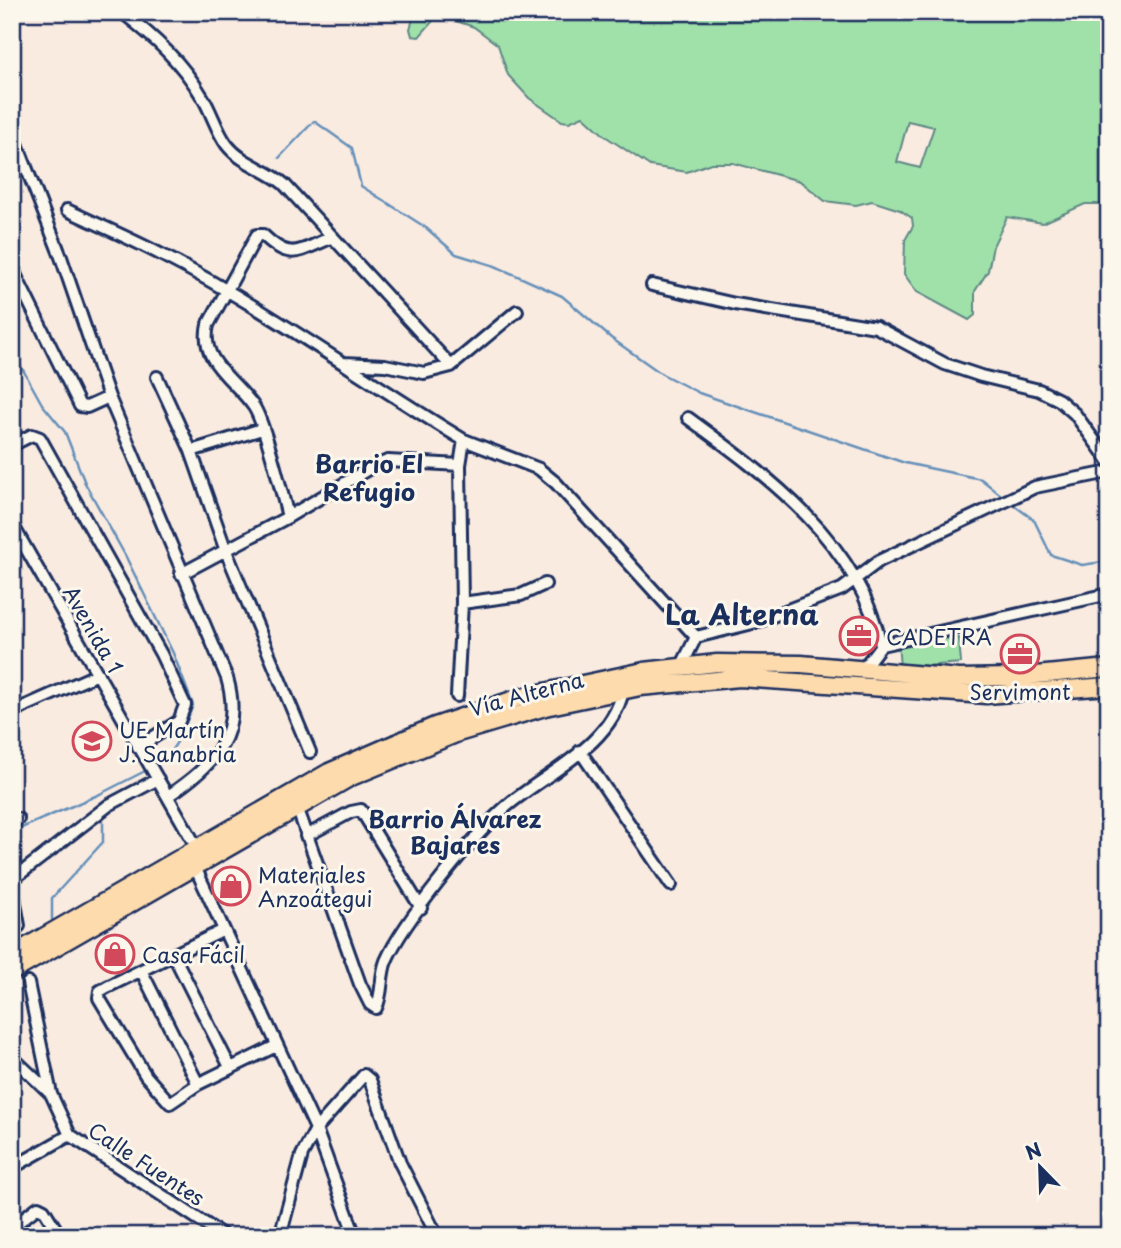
<svg xmlns="http://www.w3.org/2000/svg" width="1121" height="1248" font-family="'Playpen Sans',sans-serif">
  <style>
    .green { fill: #a0e1aa; stroke: #5e8884; stroke-width: 2; fill-rule: evenodd }
    .lines { fill: none; stroke-linecap: round; stroke-linejoin: round }
    .stream { stroke: #6590b9; stroke-width: 2.5 }
    .minor-casing { stroke: #1b2f5e; stroke-width: 16 }
    .highway-casing { stroke: #1b2f5e; stroke-width: 21 }
    .minor { stroke: #fbf7ec; stroke-width: 10 }
    .highway { stroke: #fedbac; stroke-width: 16 }
    .labels { text-anchor: middle; dominant-baseline: central; stroke-width: 6; stroke-linejoin: round; paint-order: stroke }
    .street-label { font-size: 21px; fill: #1b2f5e; stroke: #fbf7ec }
    .poi-label { font-size: 21px; fill: #1b2f5e; stroke: #fbf7ec; text-anchor: start }
    .neighbourhood-label { font-size: 23px; font-weight: bold; fill: #1b2f5e; stroke: #fbf7ec }
    .quarter-label { font-size: 24px; font-weight: bold; fill: #1b2f5e; stroke: #fbf7ec }
    .district-label { font-size: 28px; font-weight: bold; fill: #1b2f5e; stroke: #fbf7ec }
  </style>
  <rect width="100%" height="100%" fill="#faebe1"/>
  <filter id="ink" filterUnits="userSpaceOnUse"><feTurbulence type="fractalNoise" baseFrequency=".0143" numOctaves="2"/><feDisplacementMap in="SourceGraphic" scale="14" xChannelSelector="R" yChannelSelector="G"/><feConvolveMatrix kernelMatrix="1 2 1 2 8 2 1 2 1" color-interpolation-filters="sRGB"/></filter>
  <g filter="url(#ink)">
    <!-- green -->
    <path class="green" d="M415 12H1109V204H1085L1043 223 1007 217 993 246 988 271 975 291V315L969 320 917 292 904 274 905 240 913 226 912 218 900 210 872 201 856 205 825 201 800 181 733 163H711L687 172 650 166 605 136 583 116 569 122 562 121 529 98 508 75 498 45 474 27 438 15 419 37 412 36 410 29ZM908 121 934 127 920 168 897 162Z
      M959 638 961 663 900 668 898 642Z"/>
    <g class="lines">
      <!-- stream -->
      <path class="stream" d="M279 158 314 121 352 148 361 186 425 227 456 254 495 266 562 296 611 338 662 374 699 393 905 463 981 479 1006 499
        M12 350 42 404 65 432 85 483 125 555 173 653 193 705C184 728 176 754 153 767
        M1011 503 1034 520 1051 555 1082 565 1109 561
        M12 832 100 794 147 770
        M52 919V898L103 842V818"/>
      <defs>
        <path id="minor" d="M122 12C154 37 182 62 203 98 212 113 217 132 227 145 242 164 266 169 284 184L451 366
          M12 131 61 257 109 397 227 678C244 736 213 765 168 796
          M67 210C99 225 132 239 164 256 268 309 364 380 464 440L460 465 462 603 457 696
          M12 268 80 406 87 407 109 397
          M652 285 735 304 876 327 945 364 981 376 1039 390 1059 400 1075 414 1109 461
          M344 363 385 365 424 373 451 366 517 311
          M157 377 191 451 226 551 310 752
          M688 418C769 477 858 542 881 645L862 670
          M464 440 539 469 556 483 696 637 681 667
          M12 445 32 435 40 438 161 654 185 705 179 721 138 747
          M191 451 262 429
          M288 517C282 493 265 424 254 407 236 380 199 362 208 325L257 235H263C292 263 299 250 333 237
          M12 524 197 848
          M181 574 288 517 370 468 388 461 460 465
          M462 603 521 595 545 584
          M696 637 757 622 842 589 879 561 1035 487 1109 472
          M881 645 1109 594
          M12 712 98 674
          M580 751 671 885
          M297 807 360 984 370 1004 376 1008C383 994 380 976 386 961 403 922 475 833 508 805 548 772 611 745 623 691
          M12 822 18 819
          M306 836 351 812 361 810 421 908
          M195 867 316 1129 355 1236
          M12 880 109 805 158 779
          M12 886 19 926
          M224 930 107 987 100 991 99 998 146 1076 170 1103 198 1084 276 1046
          M174 956 230 1067
          M142 972 198 1084
          M28 983 51 1094 70 1135
          M12 1057 51 1094
          M12 1168 70 1135 224 1236
          M283 1225 302 1155 316 1129 364 1075 370 1080 400 1163 437 1236
          M12 1227 38 1207 44 1210 60 1236"/>
        <path id="highway" d="M12 955 329 772 435 726 521 697 644 671 717 663 801 664 959 678 1015 677 1109 668
          M12 972 351 777 458 733 545 707 640 687 740 678 986 695 1109 686"/>
      </defs>
      <!-- minor casing -->
      <use href="#minor" class="minor-casing"/>
      <!-- highway casing -->
      <use href="#highway" class="highway-casing"/>
      <!-- minor -->
      <use href="#minor" class="minor"/>
      <!-- highway -->
      <use href="#highway" class="highway"/>
    </g>
  </g>
  <!-- icons -->
  <defs>
    <symbol id="office-ring" viewBox="-11 -11 22 22"><circle r="9.5" fill="#fbf7ec" stroke="#d1495b" stroke-width="1.5"/><path d="M-6-3h4V-5.5h4V-3h4V5H-6ZM-1-4.5V-3h2v-1.5ZM-6 0V1H6V0Z" fill="#d1495b"/></symbol>
    <symbol id="school-ring" viewBox="-11 -11 22 22"><circle r="9.5" fill="#fbf7ec" stroke="#d1495b" stroke-width="1.5"/><path d="M0-5L7-2L0 1L-7-2ZM-4 1L0 2.5L4 1V4Q0 6-4 4Z" fill="#d1495b"/></symbol>
    <symbol id="shop-ring" viewBox="-11 -11 22 22"><circle r="9.5" fill="#fbf7ec" stroke="#d1495b" stroke-width="1.5"/><path d="M-5-2.5h2.3a2.7 3.5 0 0 1 5.4 0H5L5.5 6h-11ZM-1.5-2.5h3a1.5 2.3 0 0 0-3 0Z" fill="#d1495b"/></symbol>
  </defs>
  <g fill-rule="evenodd">
    <use href="#office-ring" x="837" y="614" width="44" height="44"/>
    <use href="#office-ring" x="998" y="632" width="44" height="44"/>
    <use href="#school-ring" x="70" y="719" width="44" height="44"/>
    <use href="#shop-ring" x="209" y="864" width="44" height="44"/>
    <use href="#shop-ring" x="93" y="932" width="44" height="44"/>
  </g>
  <g class="labels">
    <!-- street labels -->
    <g class="street-label">
      <text transform="translate(94 629) rotate(60)">Avenida 1</text>
      <text transform="translate(526 693) rotate(-15)">Vía Alterna</text>
      <text transform="translate(147 1163) rotate(33)">Calle Fuentes</text>
    </g>
    <!-- poi labels -->
    <g class="poi-label">
      <text x="886" y="636">CADETRA</text>
      <text x="1020" y="691" text-anchor="middle">Servimont</text>
      <text x="119" y="729">UE Martín<tspan x="119" dy="24">J. Sanabria</tspan></text>
      <text x="258" y="874">Materiales<tspan x="258" dy="24">Anzoátegui</tspan></text>
      <text x="142" y="954">Casa Fácil</text>
    </g>
    <!-- neighbourhood labels -->
    <g class="neighbourhood-label">
      <text x="455" y="818">Barrio Álvarez<tspan x="455" dy="26">Bajares</tspan></text>
    </g>
    <!-- quarter labels -->
    <g class="quarter-label">
      <text x="369" y="463">Barrio El<tspan x="369" dy="28">Refugio</tspan></text>
    </g>
    <!-- district labels -->
    <g class="district-label">
      <text x="742" y="613">La Alterna</text>
    </g>
  </g>
  <!-- margin -->
  <rect width="1121" height="1248" fill="none" stroke="#fbf7ec" stroke-width="42"/>
  <rect x="21" y="21" width="1079" height="1206" fill="none" stroke="#1b2f5e" stroke-width="2.5" filter="url(#ink)"/>
  <!-- north arrow -->
  <g transform="translate(1040 1167) rotate(337)" stroke="#fbf7ec" stroke-width="5" paint-order="stroke">
  <path d="M0-5L12 26L0 18L-12 26Z" fill="#1b2f5e"/>
  <text y="-10" font-size="19" font-weight="bold" text-anchor="middle" fill="#1b2f5e">N</text>
  </g>
</svg>
